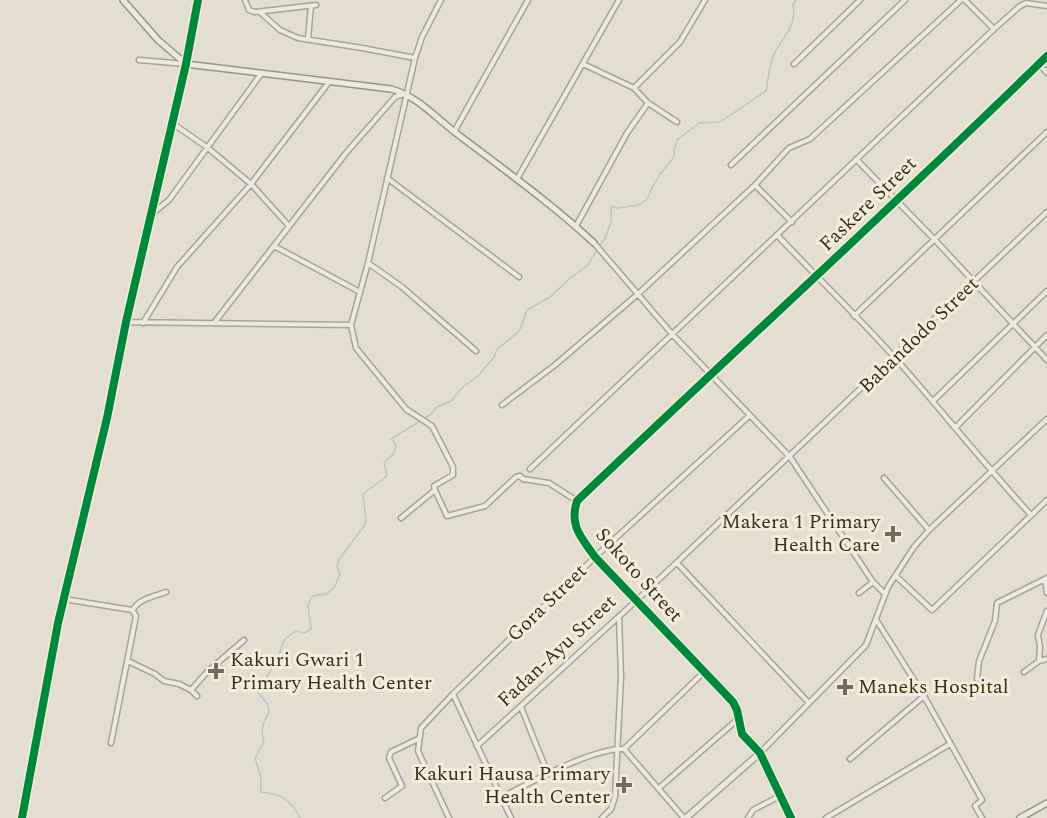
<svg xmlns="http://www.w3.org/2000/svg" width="1047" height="818" font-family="Spectral,serif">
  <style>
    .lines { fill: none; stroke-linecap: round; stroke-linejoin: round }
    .stream { stroke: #bac9c1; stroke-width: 1.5 }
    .minor-casing { stroke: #aaa398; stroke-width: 7 }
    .tertiary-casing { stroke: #aaa398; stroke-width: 8 }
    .secondary-casing { stroke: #999388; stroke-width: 8 }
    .minor { stroke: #ece9e1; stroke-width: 4 }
    .tertiary { stroke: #ece9e1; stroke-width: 5 }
    .secondary { stroke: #ece9e1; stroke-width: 5 }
    .cycleway-casing { stroke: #f4edd7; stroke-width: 11 }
    .cycleway { stroke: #00873e; stroke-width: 8 }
    .poi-dot { fill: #746b5e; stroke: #f4edd7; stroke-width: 2 }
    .labels { text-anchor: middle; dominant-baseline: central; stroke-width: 6; stroke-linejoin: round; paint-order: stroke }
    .street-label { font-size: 20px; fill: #382d21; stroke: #f4edd7 }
    .poi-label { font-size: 20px; fill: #382d21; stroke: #f4edd7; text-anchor: end }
  </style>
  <rect width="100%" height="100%" fill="#e4ded0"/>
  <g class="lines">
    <!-- stream -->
    <path class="stream" d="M300 818C290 799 282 794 261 792V778L255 758 264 742C260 730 263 723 269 712L268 705 258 692 275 663 285 639 296 631 304 633 311 629 308 605 312 596 327 594 335 586 340 574 337 567 338 561 364 526 366 521 363 494 387 476 384 463 394 453 396 445 391 439 430 415 437 407 451 401 462 388 478 376 494 357 497 349 516 334 521 328 527 310 550 297 569 279 587 266 606 236 611 221V206L617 208 639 205 646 200 658 177 674 157V151L677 140 699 123 720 122 766 91C768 80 769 67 773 57 780 38 798 27 793 5L796 0"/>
    <defs>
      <path id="minor" d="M245 0 249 10 255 12 316 5
        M965 0 994 29
        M260 12 280 30 298 38 362 48 415 58
        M308 38 311 6
        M139 60 185 64
        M583 64 634 88 648 103 677 122
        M794 64 860 0
        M1039 64 1047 73
        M634 88 680 42 705 0
        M172 123 208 148 251 184 289 226
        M454 132 528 0
        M856 159 934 239 1047 360
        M731 165 905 0
        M387 178 519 277
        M517 179 619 0
        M755 185 792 222
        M153 213 169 200 261 74
        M576 226 627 133 648 103
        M777 235C817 277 858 317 897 360 942 411 985 465 1031 515
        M594 243 672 334 790 457 873 582 885 594
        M274 246 360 292
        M368 263 402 287 476 351
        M854 316 1047 132
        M126 322 351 325
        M143 323 177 267 251 184 329 82
        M214 323 346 153 395 97 404 94
        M933 401 1047 291
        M502 405 555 365 638 294 755 185 789 148 810 139 961 0
        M956 427 1047 335
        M530 469 994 29 1020 6 1026 3 1047 6
        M884 478 929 530
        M435 490 447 516 485 506 516 477 520 476 523 479 549 483 577 501
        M401 518 435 490 434 486 453 475V467L432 426 406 409 356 348 351 325 368 263 415 58 422 37 441 0
        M677 563 809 703
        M896 576 932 610 1047 500
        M1045 581 1047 593
        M859 593 873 582
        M64 599 132 610 136 616 111 743
        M133 610C138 599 155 596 166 592
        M1047 611 1038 635 1040 647 1039 661 1047 659
        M877 621 924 696 982 800 975 806 982 818
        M128 661 155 674 164 681 179 684 191 690 197 696
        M1024 672 1039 661
        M977 679 979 661 995 621 997 603 1047 578
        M191 690 207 672 244 640
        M453 694 511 818
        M521 707 548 774
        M477 746 637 600 1047 212
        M624 749 684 818
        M760 753 866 645 888 587 914 547 929 530 1047 419
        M850 759 924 696
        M659 788 738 719
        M502 797C532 782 592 748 624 749L705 671
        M385 798 402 786 389 758 391 752 418 739
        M22 818 58 623 107 418 126 322 186 64 198 0
        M449 818 418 751 421 728 453 694 595 557 749 416
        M602 818 611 809 615 797 621 677 619 616
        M748 818 753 810 780 796
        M791 818 760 753 742 734 737 710 733 702 595 557C581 537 569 526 577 501 733 352 893 207 1047 56
        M826 818 950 744"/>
      <path id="tertiary" d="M686 818 760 753"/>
      <path id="secondary" d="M123 0 158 40 186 64 391 89C417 96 435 117 456 133 503 169 551 203 594 243
        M1020 818 1047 803"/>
    </defs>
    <!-- minor casing -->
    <use href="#minor" class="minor-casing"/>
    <!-- tertiary casing -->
    <use href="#tertiary" class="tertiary-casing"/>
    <!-- secondary casing -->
    <use href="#secondary" class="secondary-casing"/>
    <!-- minor -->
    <use href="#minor" class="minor"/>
    <!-- tertiary -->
    <use href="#tertiary" class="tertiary"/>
    <!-- secondary -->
    <use href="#secondary" class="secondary"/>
    <defs>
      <path id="cycleway" d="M22 818 58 623 107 418 126 322 186 64 198 0
        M791 818 760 753 742 734 737 710 733 702 595 557C581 537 569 526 577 501 733 352 893 207 1047 56"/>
    </defs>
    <!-- cycleway casing -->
    <use href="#cycleway" class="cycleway-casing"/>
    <!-- cycleway -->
    <use href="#cycleway" class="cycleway"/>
  </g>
  <!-- markers -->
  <g class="poi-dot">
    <path d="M890 525h6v6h6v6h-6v6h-6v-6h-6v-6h6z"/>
    <path d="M213 662h6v6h6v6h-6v6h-6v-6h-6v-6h6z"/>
    <path d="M842 678h6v6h6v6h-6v6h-6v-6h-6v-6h6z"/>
    <path d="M621 776h6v6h6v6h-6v6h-6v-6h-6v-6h6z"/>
  </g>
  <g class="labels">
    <!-- street labels -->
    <g class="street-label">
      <text transform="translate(868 204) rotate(-44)">Faskere Street</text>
      <text transform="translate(919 335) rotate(-44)">Babandodo Street</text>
      <text transform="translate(639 575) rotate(48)">Sokoto Street</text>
      <text transform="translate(547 603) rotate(-44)">Gora Street</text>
      <text transform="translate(557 651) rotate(-43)">Fadan-Ayu Street</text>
    </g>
    <!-- poi labels -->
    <g class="poi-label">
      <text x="880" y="522">Makera 1 Primary<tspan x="880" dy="23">Health Care</tspan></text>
      <text x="230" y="660" text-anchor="start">Kakuri Gwari 1<tspan x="230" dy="23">Primary Health Center</tspan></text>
      <text x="858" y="687" text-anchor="start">Maneks Hospital</text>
      <text x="610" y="774">Kakuri Hausa Primary<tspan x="610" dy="23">Health Center</tspan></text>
    </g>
  </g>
</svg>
